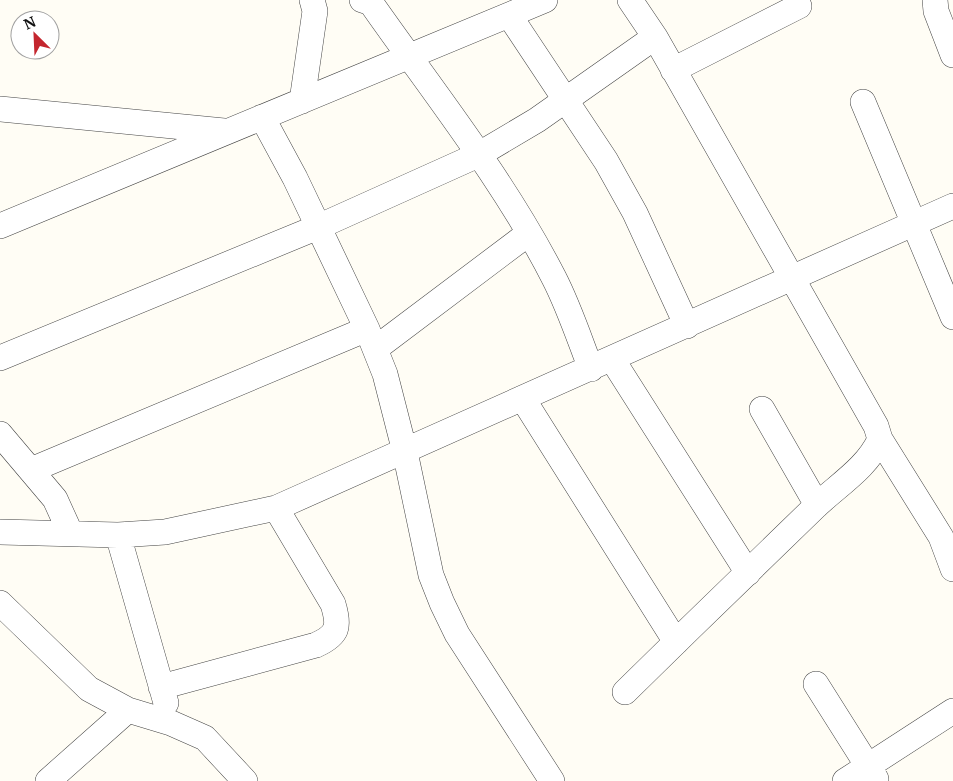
<svg xmlns="http://www.w3.org/2000/svg" width="953" height="781" font-family="Merriweather,serif">
  <style>
    .lines { fill: none; stroke-linecap: round; stroke-linejoin: round }
    .minor-casing { stroke: #444; stroke-width: 26 }
    .minor { stroke: #fff; stroke-width: 25 }
  </style>
  <rect width="100%" height="100%" fill="#fffdf5"/>
  <g class="lines">
    <defs>
      <path id="minor" d="M362 0 371 3C434 93 504 180 554 278 569 307 579 338 591 369
        M935 0 936 11 953 55
        M509 15 606 161 635 213 687 326
        M673 70 799 6
        M302 101 315 11 312 0
        M863 102 953 317
        M0 109 224 131
        M262 117 295 178 367 329 385 374 405 452 431 575 442 603 457 634 552 781
        M0 226 545 0
        M375 349 529 233
        M0 358 318 227 478 155 537 120 655 37
        M612 359 748 573
        M523 399 676 642
        M762 409 817 505
        M0 434 55 499 70 532
        M880 439 941 537 953 569
        M31 470 367 329
        M0 532 118 535 165 532 276 508 953 206
        M118 535 166 703
        M0 603 89 689 128 710 171 723 205 738 245 781
        M816 684 876 779
        M161 687 316 645C338 635 340 627 333 604L276 508
        M625 692C688 630 752 568 815 507 838 485 867 468 880 439L876 426 655 37 630 0
        M48 781 128 710
        M845 781 953 711"/>
    </defs>
    <!-- minor casing -->
    <use href="#minor" class="minor-casing"/>
    <!-- minor -->
    <use href="#minor" class="minor"/>
  </g>
  <!-- north arrow -->
  <g transform="translate(35 35) rotate(336)"><circle r="24" fill="#ffffff" stroke="#a0a0a0"/>
  <path d="M0-4L9 19L0 12L-9 19Z" fill="#c4262e"/>
  <text y="-8" font-size="14" font-weight="bold" text-anchor="middle" fill="#111111">N</text>
  </g>
</svg>
